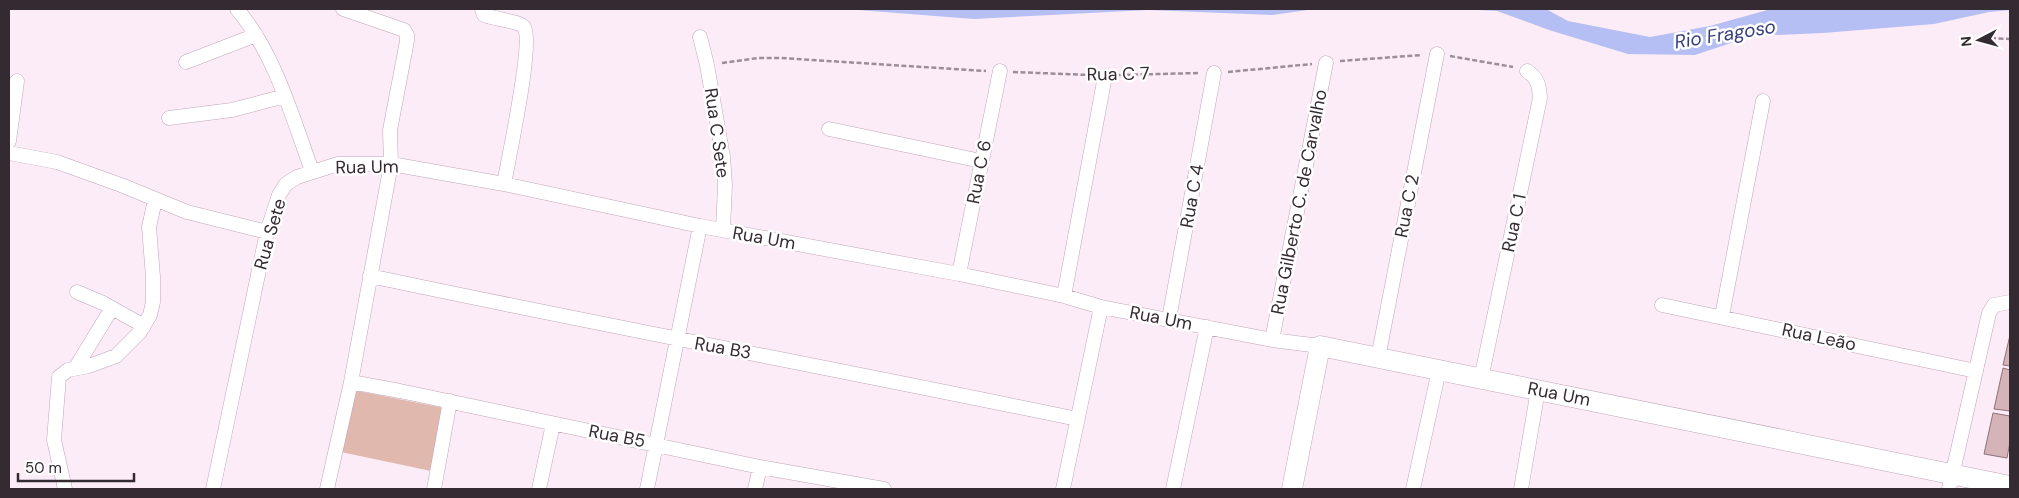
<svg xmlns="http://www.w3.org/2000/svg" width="2019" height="498" font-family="'DM Sans',sans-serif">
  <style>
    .green { fill: #e0b8ad }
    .water { fill: #b5bff3 }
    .building { fill: #d4b3b9; stroke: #8f7176 }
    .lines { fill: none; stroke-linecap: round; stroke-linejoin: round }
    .street-casing { stroke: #bfa6b8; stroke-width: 15 }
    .secondary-casing { stroke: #bfa6b8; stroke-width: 21 }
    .path { stroke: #9b8e98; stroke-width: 2.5; stroke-dasharray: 5 2.5; stroke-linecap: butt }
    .street { stroke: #fff; stroke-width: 14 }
    .secondary { stroke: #fff; stroke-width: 20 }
    .labels { text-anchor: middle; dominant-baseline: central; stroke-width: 5; stroke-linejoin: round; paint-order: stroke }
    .street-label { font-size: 18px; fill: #342a31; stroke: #fff }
    .water-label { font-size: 19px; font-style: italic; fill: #373e7c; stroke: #fff }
  </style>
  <rect width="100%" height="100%" fill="#fcecf8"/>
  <!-- green -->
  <path class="green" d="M353 390 444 408 431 471 341 452Z"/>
  <!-- water -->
  <path class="water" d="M845 9H1315L1272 15 1148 10 974 19Z
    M1459 9H1546L1568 21 1650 37 1710 26 1771 9H2010V10L1989 12 1934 24 1823 33 1752 36 1695 55 1628 54 1549 30 1497 11Z"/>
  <!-- building -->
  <path class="building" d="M2010 335V366L2003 365Z
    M2003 368 2010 370V411L1994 409Z
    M1993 413 2010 416V442L2007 458 1984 454Z"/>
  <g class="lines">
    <defs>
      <path id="street" d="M237 9C275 54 292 116 312 171
        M482 9 484 15C493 19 519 21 524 27 534 41 508 161 504 184
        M700 37 707 65 723 157 725 185 723 230
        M186 62 256 35
        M169 118 232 110 285 96
        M829 129 981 161
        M9 141 17 81
        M9 153 57 162 121 185 187 212 267 232
        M959 274 1000 71
        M370 276C605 326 842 370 1077 419
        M77 292 103 303 144 326
        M1064 296 1105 76
        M1662 305 1976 371
        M1722 316 1763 101
        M1169 319 1214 73
        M1272 340 1326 63
        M1378 358 1437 54
        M76 367 112 308
        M1481 379 1540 98C1539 85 1538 78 1527 71
        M351 382 400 391 760 467 884 489
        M65 489 54 440 59 377 68 370 89 366 116 356 139 333 150 315 153 302V277L149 227 155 200
        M213 489 267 232 279 195 286 184 297 177 338 164H391L504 184 700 226 959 274 1064 296 1101 307 1272 340 1320 346
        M327 489 351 382 391 164 390 130 407 41V35L404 30 343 9
        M434 489 450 401
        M539 489 553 424
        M647 489 700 226
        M755 489 760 467
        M1063 489 1101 307
        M1173 489 1207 327
        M1413 489 1439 370
        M1521 489 1538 390
        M1949 489 1989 313 1994 305 2010 302"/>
      <path id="secondary" d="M1292 489 1320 346 2010 486"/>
    </defs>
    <!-- street casing -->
    <use href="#street" class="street-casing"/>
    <!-- secondary casing -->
    <use href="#secondary" class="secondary-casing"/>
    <!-- path -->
    <path class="path" d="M1991 38 2010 39
      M1450 56 1513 67
      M1340 61 1422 55
      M722 63 758 58H781L986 71
      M1013 72 1090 75
      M1228 72 1312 64
      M1118 75 1200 73"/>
    <!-- street -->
    <use href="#street" class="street"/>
    <!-- secondary -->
    <use href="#secondary" class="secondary"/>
  </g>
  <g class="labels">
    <!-- street labels -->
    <g class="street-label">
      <text transform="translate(1118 74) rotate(-1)">Rua C 7</text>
      <text transform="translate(717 133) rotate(82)">Rua C Sete</text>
      <text transform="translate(367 167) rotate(-1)">Rua Um</text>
      <text transform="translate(979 172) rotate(-79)">Rua C 6</text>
      <text transform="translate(1192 196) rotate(-80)">Rua C 4</text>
      <text transform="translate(1299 202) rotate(-79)">Rua Gilberto C. de Carvalho</text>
      <text transform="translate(1407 206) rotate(-79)">Rua C 2</text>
      <text transform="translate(1514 223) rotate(-78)">Rua C 1</text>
      <text transform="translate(270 234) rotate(-74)">Rua Sete</text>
      <text transform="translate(764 238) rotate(10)">Rua Um</text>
      <text transform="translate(1161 318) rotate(11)">Rua Um</text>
      <text transform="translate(1819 337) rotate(12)">Rua Leão</text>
      <text transform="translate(723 348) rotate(10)">Rua B3</text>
      <text transform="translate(1559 394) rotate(11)">Rua Um</text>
      <text transform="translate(617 436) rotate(11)">Rua B5</text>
    </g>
    <!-- water labels -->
    <g class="water-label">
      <text transform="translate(1725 34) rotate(-9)">Rio Fragoso</text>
    </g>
  </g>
  <!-- border -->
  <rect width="2019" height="498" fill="none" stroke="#342a31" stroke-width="20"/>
  <!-- north arrow -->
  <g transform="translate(1979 40) rotate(264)" stroke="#ffffff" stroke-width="4" paint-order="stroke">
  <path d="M0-4L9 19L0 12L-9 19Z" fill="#342a31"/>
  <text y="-8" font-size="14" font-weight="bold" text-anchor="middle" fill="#342a31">N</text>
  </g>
  <!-- scale -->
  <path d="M18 473v8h116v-8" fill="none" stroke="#342a31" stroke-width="2.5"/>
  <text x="25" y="473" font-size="15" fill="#342a31" stroke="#ffffff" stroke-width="4" paint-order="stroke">50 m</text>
</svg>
